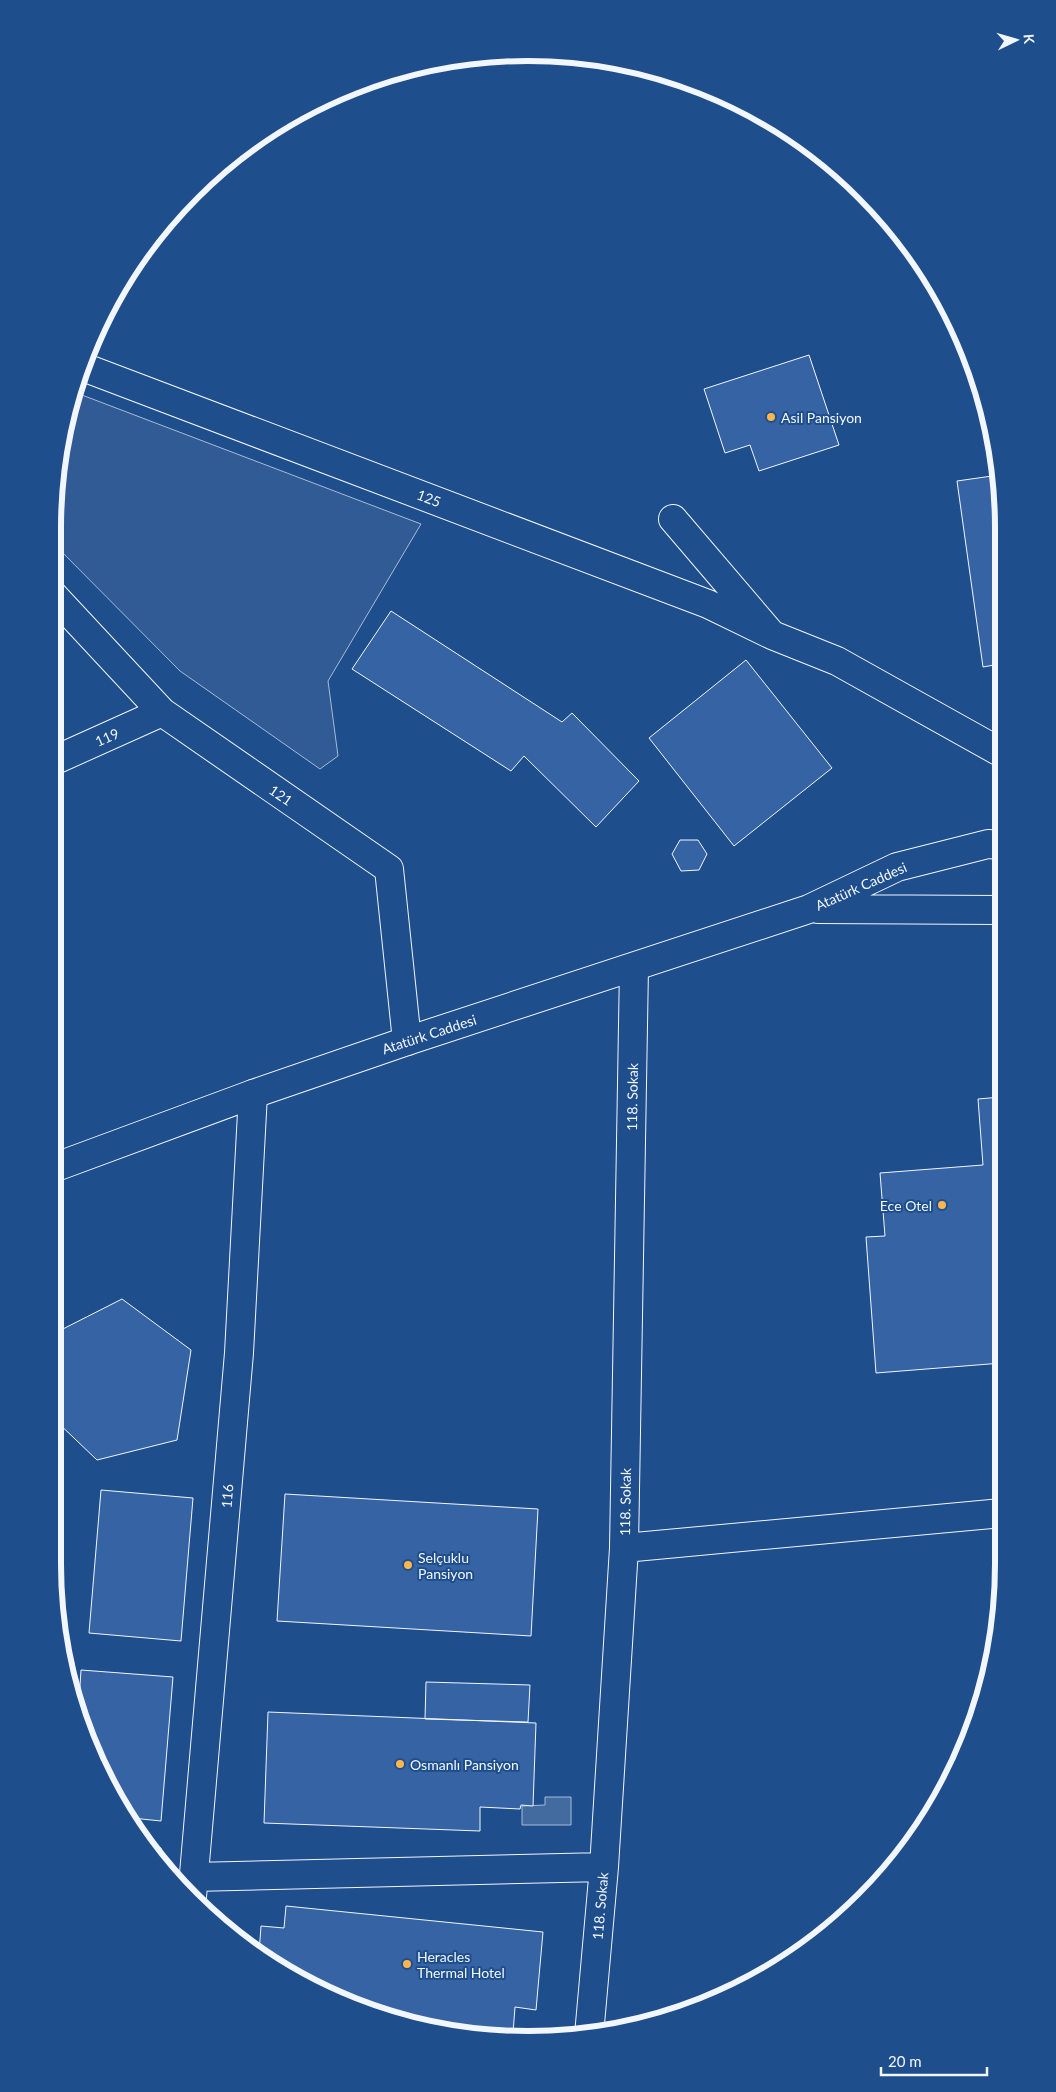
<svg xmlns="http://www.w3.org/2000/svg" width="1056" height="2092" font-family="Lato,sans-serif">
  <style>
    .built { fill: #305b95; stroke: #a8bbd7 }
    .water { fill: #446ba0; stroke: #a8bbd7 }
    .building { fill: #3563a3; stroke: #f2f6ff }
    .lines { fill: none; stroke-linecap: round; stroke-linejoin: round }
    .street-casing { stroke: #f2f6ff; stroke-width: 30 }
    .secondary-casing { stroke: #f2f6ff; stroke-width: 30 }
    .street { stroke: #1f4e8c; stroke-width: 28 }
    .secondary { stroke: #1f4e8c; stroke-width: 28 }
    .poi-dot { fill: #ffb74d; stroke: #1f4e8c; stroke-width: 2 }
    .labels { text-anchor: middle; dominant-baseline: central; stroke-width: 4; stroke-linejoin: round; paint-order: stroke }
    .poi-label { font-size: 14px; fill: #f2f6ff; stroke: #1f4e8c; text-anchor: start }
    .street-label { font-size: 14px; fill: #f2f6ff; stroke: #1f4e8c }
    .rim { fill: none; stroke: #f2f6ff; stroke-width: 6 }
  </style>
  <rect width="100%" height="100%" fill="#1f4e8c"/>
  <!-- built -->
  <path class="built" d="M74 392 421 524 328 681 338 756 320 769 180 671 53 543 54 497 69 405Z"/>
  <!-- water -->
  <path class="water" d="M545 1797H571V1825H522V1806L545 1805Z"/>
  <!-- building -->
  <path class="building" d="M809 355 839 445 759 471 750 445 725 453 704 389Z
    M999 475 1000 664 983 667 957 481Z
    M391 611 562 722 572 713 639 781 596 827 524 756 511 771 352 669Z
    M746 660 832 768 734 846 649 738Z
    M680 840H698L707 854 699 870 681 871 672 854Z
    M1001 1097 1002 1363 876 1373 866 1237 885 1236 880 1173 983 1165 978 1099Z
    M122 1299 191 1350 177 1440 97 1460 53 1418V1334Z
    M101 1490 193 1498 181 1641 89 1633Z
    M285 1494 538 1509 531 1636 277 1621Z
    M81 1670 173 1677 161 1821 132 1818 78 1717Z
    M426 1682 530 1685 528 1722 425 1719Z
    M268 1712 536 1723 533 1806 521 1805 520 1809 480 1807V1831L264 1823Z
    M148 1847 161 1848 160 1863 151 1854Z
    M286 1906 543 1932 536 2010 515 2007 513 2033 435 2030 290 1976 259 1953 261 1926 284 1928Z"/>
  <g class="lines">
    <defs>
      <path id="street" d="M83 367 708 604 772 635
        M673 519 772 635 837 661 1000 752
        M53 595 162 712 389 869 407 1041
        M53 761 162 712
        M624 1548 1002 1513
        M193 1877 604 1867
        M192 1897 239 1353 253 1094
        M589 2035 604 1867 624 1548 634 967"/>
      <path id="secondary" d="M818 909 1001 910
        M53 1168 253 1094 407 1041 809 909 897 867 988 844 1000 845"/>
    </defs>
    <!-- street casing -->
    <use href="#street" class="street-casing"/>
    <!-- secondary casing -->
    <use href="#secondary" class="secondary-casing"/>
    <!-- street -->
    <use href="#street" class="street"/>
    <!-- secondary -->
    <use href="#secondary" class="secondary"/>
  </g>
  <!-- markers -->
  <g class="poi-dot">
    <circle cx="771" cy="417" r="5"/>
    <circle cx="942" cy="1205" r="5"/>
    <circle cx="408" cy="1565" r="5"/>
    <circle cx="400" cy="1764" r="5"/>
    <circle cx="407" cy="1964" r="5"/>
  </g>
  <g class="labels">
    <!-- poi labels -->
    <g class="poi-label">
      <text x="781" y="417">Asil Pansiyon</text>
      <text x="932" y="1205" text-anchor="end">Ece Otel</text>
      <text x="418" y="1557">Selçuklu<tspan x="418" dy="16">Pansiyon</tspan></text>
      <text x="410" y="1764">Osmanlı Pansiyon</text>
      <text x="417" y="1956">Heracles<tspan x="417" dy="16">Thermal Hotel</tspan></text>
    </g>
    <!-- street labels -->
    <g class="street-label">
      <text transform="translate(429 498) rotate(21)">125</text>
      <text transform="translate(107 737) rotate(-24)">119</text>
      <text transform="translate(281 795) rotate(35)">121</text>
      <text transform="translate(861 886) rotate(-24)">Atatürk Caddesi</text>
      <text transform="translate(429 1034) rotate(-18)">Atatürk Caddesi</text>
      <text transform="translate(632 1097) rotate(-89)">118. Sokak</text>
      <text transform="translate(227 1496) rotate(-85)">116</text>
      <text transform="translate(625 1502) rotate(-89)">118. Sokak</text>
      <text transform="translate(600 1906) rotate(-85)">118. Sokak</text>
    </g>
  </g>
  <!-- crop -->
  <path d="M0 0H1056V2092H0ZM528 61H528A467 467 0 0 1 995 528V1564A467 467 0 0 1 528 2031H528A467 467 0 0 1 61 1564V528A467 467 0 0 1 528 61Z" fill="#1f4e8c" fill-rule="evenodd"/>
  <path class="rim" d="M528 61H528A467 467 0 0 1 995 528V1564A467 467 0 0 1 528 2031H528A467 467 0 0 1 61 1564V528A467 467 0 0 1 528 61Z"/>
  <!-- north arrow -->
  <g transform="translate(1016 40) rotate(85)" stroke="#1f4e8c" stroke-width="4" paint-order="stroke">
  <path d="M0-4L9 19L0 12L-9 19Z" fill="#f2f6ff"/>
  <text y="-8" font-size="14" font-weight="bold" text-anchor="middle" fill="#f2f6ff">K</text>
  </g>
  <!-- scale -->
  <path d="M881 2067v8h106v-8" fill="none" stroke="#f2f6ff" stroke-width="2.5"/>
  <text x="888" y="2067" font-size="15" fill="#f2f6ff" stroke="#1f4e8c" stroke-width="4" paint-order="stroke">20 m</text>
</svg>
